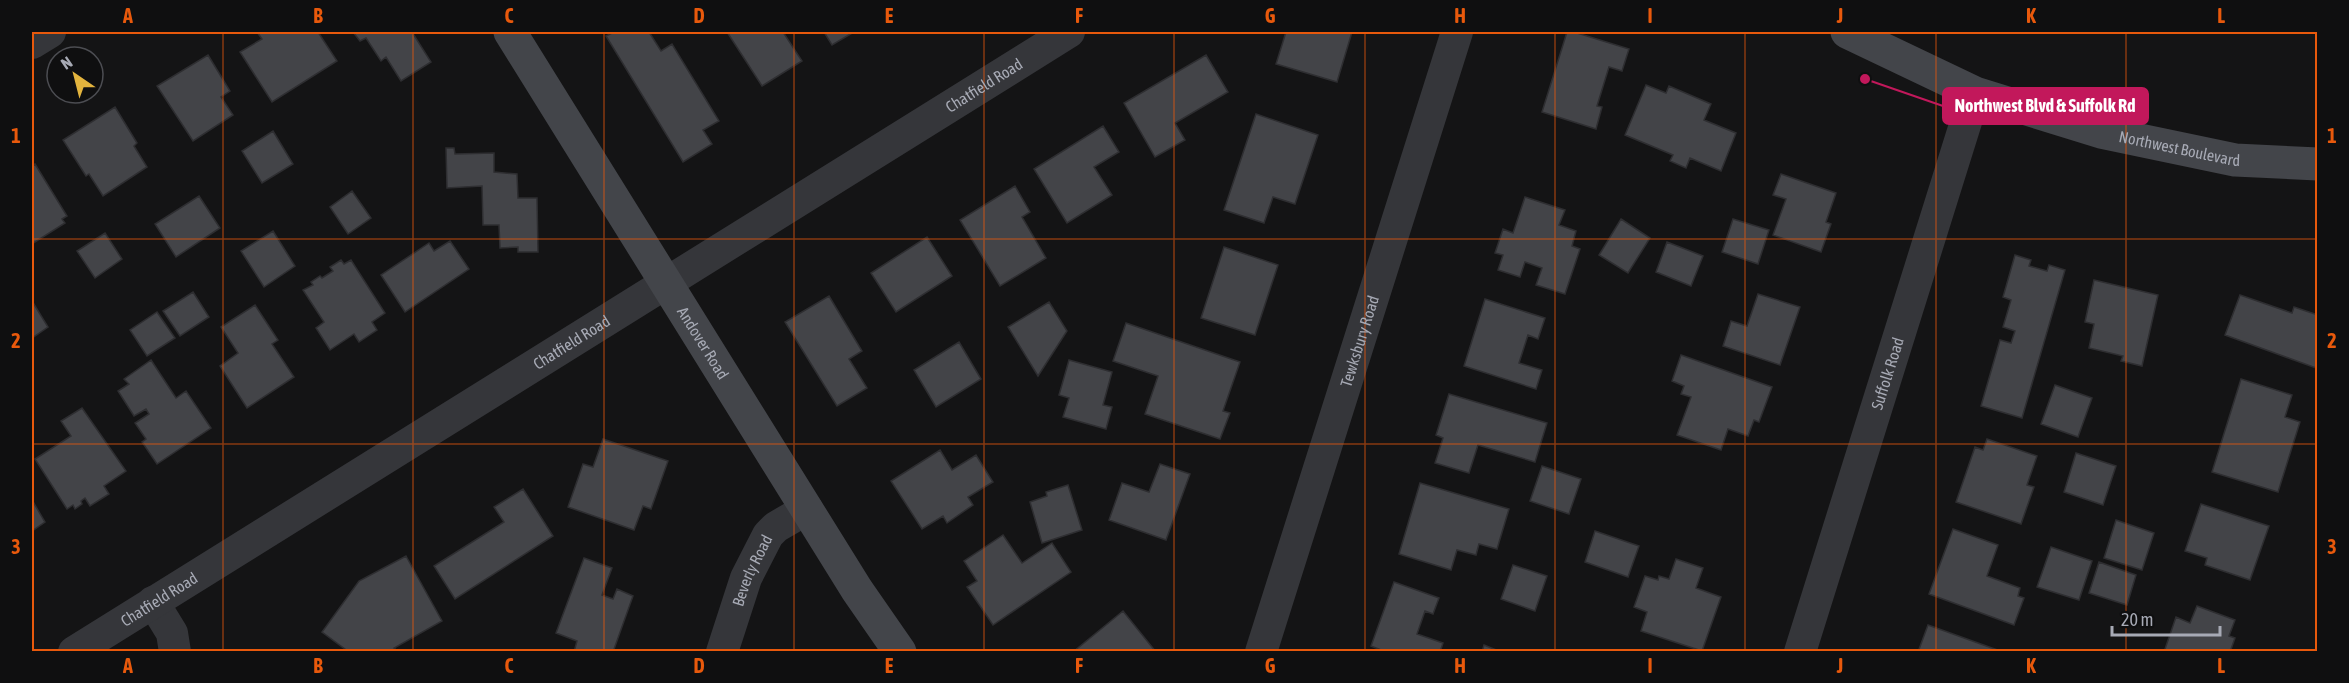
<svg xmlns="http://www.w3.org/2000/svg" width="2349" height="683" font-family="'Asap Condensed',sans-serif">
  <style>
    .building { fill: #434448; stroke: #2e2e31; stroke-width: 1.5 }
    .lines { fill: none; stroke-linecap: round; stroke-linejoin: round }
    .street { stroke: #35363a; stroke-width: 32 }
    .secondary { stroke: #43454a; stroke-width: 33 }
    .grid { fill: none; stroke: #e8590c; stroke-width: 1.5; stroke-opacity: 0.55 }
    .labels { text-anchor: middle; dominant-baseline: central; stroke-width: 6; stroke-linejoin: round; paint-order: stroke }
    .street-label { font-size: 16px; fill: #a7aab5; stroke: #0f0f10 }
    .leader { fill: none; stroke: #c2185b; stroke-width: 2 }
    .callout-dot { fill: #c2185b; stroke: #0f0f10; stroke-width: 2 }
    .callout { fill: #c2185b; stroke: #c2185b; stroke-width: 2 }
    .callout-label { font-size: 18px; text-anchor: middle; font-weight: bold; fill: #fff }
    .neatline { fill: none; stroke: #e8590c; stroke-width: 2 }
    .grid-label { font-size: 20px; text-anchor: middle; font-weight: bold; fill: #e8590c }
  </style>
  <rect width="100%" height="100%" fill="#141415"/>
  <!-- building -->
  <path class="building" d="M257 32H318L337 61 272 102 240 52 262 39Z
    M353 32H412L431 62 401 81 386 57 381 61 366 38 360 41Z
    M614 32H649L661 51 672 44 719 121 703 130 712 144 683 162 606 36Z
    M727 32H783L802 61 762 86Z
    M824 32H854L832 45Z
    M1286 32H1352L1337 82 1276 64Z
    M1567 32H1574L1629 49 1622 71 1609 67 1597 106 1602 107 1596 129 1542 112Z
    M208 55 230 91 221 97 233 115 193 141 157 86Z
    M1206 55 1228 92 1175 123 1185 140 1155 157 1124 103Z
    M1646 85 1666 93 1669 86 1711 104 1704 120 1736 133 1721 171 1690 158 1686 168 1670 161 1673 155 1625 135Z
    M115 107 137 143 134 146 147 167 103 196 89 174 86 176 63 140Z
    M1256 114 1318 135 1295 204 1273 197 1264 223 1224 210Z
    M1103 126 1119 152 1094 167 1112 195 1067 223 1034 169Z
    M273 131 293 164 262 183 242 151Z
    M446 148H454L455 154 494 153V172L517 174 518 198H537L538 252H518V247L500 248 499 225H483L482 186 447 188Z
    M35 164 67 216 62 219 65 223 32 244V167Z
    M1781 174 1836 193 1826 222 1831 224 1821 252 1773 235 1786 199 1773 195Z
    M1015 186 1030 212 1022 217 1046 258 1000 286 960 220Z
    M352 191 371 218 348 234 330 207Z
    M199 196 220 228 176 257 155 224Z
    M1525 197 1565 210 1559 225 1576 231 1572 246 1580 249 1565 294 1536 285 1542 268 1525 262 1520 277 1498 270 1503 255 1495 253 1503 229 1513 233Z
    M1621 219 1650 238 1628 273 1599 255Z
    M1733 219 1769 230 1758 264 1722 252Z
    M273 231 295 266 264 287 241 251Z
    M105 233 122 259 95 278 77 251Z
    M927 237 952 276 896 312 871 273Z
    M450 241 469 269 405 312 381 275 429 243 434 251Z
    M1667 242 1703 256 1691 286 1656 272Z
    M1224 247 1278 265 1255 335 1201 318Z
    M2015 255 2031 260 2029 266 2047 271 2049 265 2065 270 2022 418 1981 406 2000 340 2011 343 2015 331 2003 327 2011 300 2003 297Z
    M341 260 344 264 351 260 385 313 372 322 377 330 359 342 354 334 330 350 316 328 324 322 303 290 313 285 311 282 320 276 322 278 333 271 330 267Z
    M2094 280 2158 295 2142 366 2121 361 2123 356 2089 348 2094 324 2085 322Z
    M193 292 209 317 180 336 163 311Z
    M1758 294 1800 307 1780 365 1723 346 1731 321 1747 326Z
    M2240 295 2292 313 2294 307 2318 315 2316 368 2225 335Z
    M829 296 862 351 849 359 867 388 837 406 785 322Z
    M1485 299 1545 318 1538 339 1528 335 1519 363 1542 370 1536 389 1464 366Z
    M32 301 48 327 32 338Z
    M1049 302 1067 331 1038 376 1008 327Z
    M255 305 278 340 272 344 294 377 247 408 220 366 238 353 221 327Z
    M157 312 175 338 147 356 130 330Z
    M1126 323 1240 362 1223 411 1230 413 1220 439 1145 414 1158 376 1113 361Z
    M959 342 981 379 936 407 914 370Z
    M1681 355 1772 387 1759 422 1754 420 1748 436 1728 429 1721 450 1677 435 1691 397 1681 394 1684 386 1672 381Z
    M151 360 176 398 186 391 211 428 157 464 142 442 146 439 135 423 149 414 146 409 134 416 118 391 129 384 124 379Z
    M1069 360 1112 372 1103 405 1112 407 1106 429 1063 417 1069 398 1059 395Z
    M2241 379 2292 395 2285 417 2300 422 2278 492 2212 472Z
    M2055 385 2092 398 2078 437 2041 424Z
    M1449 394 1547 423 1535 462 1478 445 1469 473 1435 463 1443 438 1436 435Z
    M82 408 126 471 104 486 109 494 90 506 85 498 81 501 82 504 75 509 73 505 67 509 35 459 71 436 61 421Z
    M603 439 668 461 651 509 643 506 634 530 568 507 583 464 593 467Z
    M1987 439 2037 456 2027 485 2034 487 2021 524 1956 502 1975 447 1983 450Z
    M940 450 952 470 976 455 993 482 968 497 973 505 947 523 943 516 922 529 891 481Z
    M2076 453 2116 466 2103 505 2064 492Z
    M1160 464 1190 474 1166 540 1109 520 1122 483 1149 492Z
    M1542 466 1581 479 1569 514 1530 501Z
    M1420 483 1509 509 1497 549 1479 544 1476 555 1457 550 1451 570 1399 554Z
    M1068 485 1082 530 1042 543 1030 502 1047 496 1046 492Z
    M523 489 553 536 455 599 434 566 504 522 494 507Z
    M32 500 45 522 32 531Z
    M2201 504 2269 526 2250 580 2205 565 2207 558 2185 551Z
    M2116 520 2154 533 2142 570 2104 558Z
    M1953 529 1998 545 1987 576 2020 588 2018 596 2024 598 2014 625 1929 594Z
    M1595 531 1639 546 1628 577 1585 562Z
    M1003 535 1022 563 1052 543 1071 572 993 625 967 587 977 581 964 561Z
    M2051 547 2092 561 2079 600 2037 587Z
    M406 556 442 621 394 648 399 652H349L322 632 359 581Z
    M584 558 612 568 602 595 613 599 617 589 633 596 613 652H574L577 641 556 633Z
    M1676 559 1703 568 1696 588 1721 597 1702 651 1641 631 1647 612 1634 607 1645 576 1658 580 1659 576 1669 579Z
    M2099 562 2136 575 2127 605 2089 593Z
    M1513 565 1547 576 1535 611 1501 599Z
    M1394 582 1439 598 1433 614 1425 611 1417 634 1443 643 1440 652H1386L1371 646Z
    M2197 606 2235 620 2229 636 2235 638 2230 652H2164L2176 617 2190 623Z
    M1123 611 1156 652H1073Z
    M1928 625 2003 652H1918Z
    M1484 645 1501 652H1482Z"/>
  <g class="lines">
    <!-- street -->
    <g class="street">
      <path d="M32 43 50 32"/>
      <path d="M153 602 172 633 175 652"/>
      <path id="s1" d="M74 652 1069 32"/>
      <path id="s2" d="M722 652 746 578 768 535 776 527 807 509"/>
      <path id="s3" d="M1261 652 1457 32"/>
      <path id="s4" d="M1800 652 1975 93"/>
    </g>
    <!-- secondary -->
    <g class="secondary">
      <path id="s5" d="M510 32 857 590 900 652"/>
      <path id="s6" d="M1847 32 1975 93 2101 132 2235 160 2318 164"/>
    </g>
  </g>
  <!-- grid -->
  <path class="grid" d="M223 32V652M413 32V652M604 32V652M794 32V652M984 32V652M1174 32V652M1365 32V652M1555 32V652M1745 32V652M1936 32V652M2126 32V652M32 239H2318M32 444H2318"/>
  <g class="labels">
    <!-- street labels -->
    <g class="street-label">
      <text stroke="none"><textPath href="#s1" startOffset="1072">Chatfield Road</textPath></text>
      <text stroke="none"><textPath href="#s6" startOffset="354">Northwest Boulevard</textPath></text>
      <text stroke="none"><textPath href="#s1" startOffset="586">Chatfield Road</textPath></text>
      <text stroke="none"><textPath href="#s3" startOffset="326">Tewksbury Road</textPath></text>
      <text stroke="none"><textPath href="#s5" startOffset="366">Andover Road</textPath></text>
      <text stroke="none"><textPath href="#s4" startOffset="292">Suffolk Road</textPath></text>
      <text stroke="none"><textPath href="#s2" startOffset="87">Beverly Road</textPath></text>
      <text stroke="none"><textPath href="#s1" startOffset="100">Chatfield Road</textPath></text>
    </g>
  </g>
  <!-- callouts -->
  <path class="leader" d="M1865 79L1943 106"/>
  <circle class="callout-dot" cx="1865" cy="79" r="6"/>
  <rect class="callout" x="1943" y="88" width="205" height="36" rx="6"/>
  <g class="callout-label">
    <text x="2045" y="112">Northwest Blvd &amp; Suffolk Rd</text>
  </g>
  <!-- border -->
  <rect width="2349" height="683" fill="none" stroke="#0f0f10" stroke-width="66"/>
  <!-- north arrow -->
  <g transform="translate(75 75) rotate(325)"><circle r="28" fill="#0f0f10" stroke="#4c4d52" stroke-width="1.5"/>
  <path d="M0-4.5L10 22L0 15L-10 22Z" fill="#e3b43e"/>
  <text y="-9" font-size="16" font-weight="bold" text-anchor="middle" fill="#a7aab5">N</text>
  </g>
  <!-- scale -->
  <path d="M2112 626v9h108v-9" fill="none" stroke="#a7aab5" stroke-width="3"/>
  <text x="2121" y="626" font-size="18" fill="#a7aab5" stroke="#0f0f10" stroke-width="4.5" paint-order="stroke">20 m</text>
  <rect x="33" y="33" width="2283" height="617" class="neatline"/>
  <g class="grid-label">
    <text x="128" y="23">A</text>
    <text x="318" y="23">B</text>
    <text x="509" y="23">C</text>
    <text x="699" y="23">D</text>
    <text x="889" y="23">E</text>
    <text x="1079" y="23">F</text>
    <text x="1270" y="23">G</text>
    <text x="1460" y="23">H</text>
    <text x="1650" y="23">I</text>
    <text x="1840" y="23">J</text>
    <text x="2031" y="23">K</text>
    <text x="2221" y="23">L</text>
    <text x="16" y="143">1</text>
    <text x="2332" y="143">1</text>
    <text x="16" y="348">2</text>
    <text x="2332" y="348">2</text>
    <text x="16" y="554">3</text>
    <text x="2332" y="554">3</text>
    <text x="128" y="673">A</text>
    <text x="318" y="673">B</text>
    <text x="509" y="673">C</text>
    <text x="699" y="673">D</text>
    <text x="889" y="673">E</text>
    <text x="1079" y="673">F</text>
    <text x="1270" y="673">G</text>
    <text x="1460" y="673">H</text>
    <text x="1650" y="673">I</text>
    <text x="1840" y="673">J</text>
    <text x="2031" y="673">K</text>
    <text x="2221" y="673">L</text>
  </g>
</svg>
